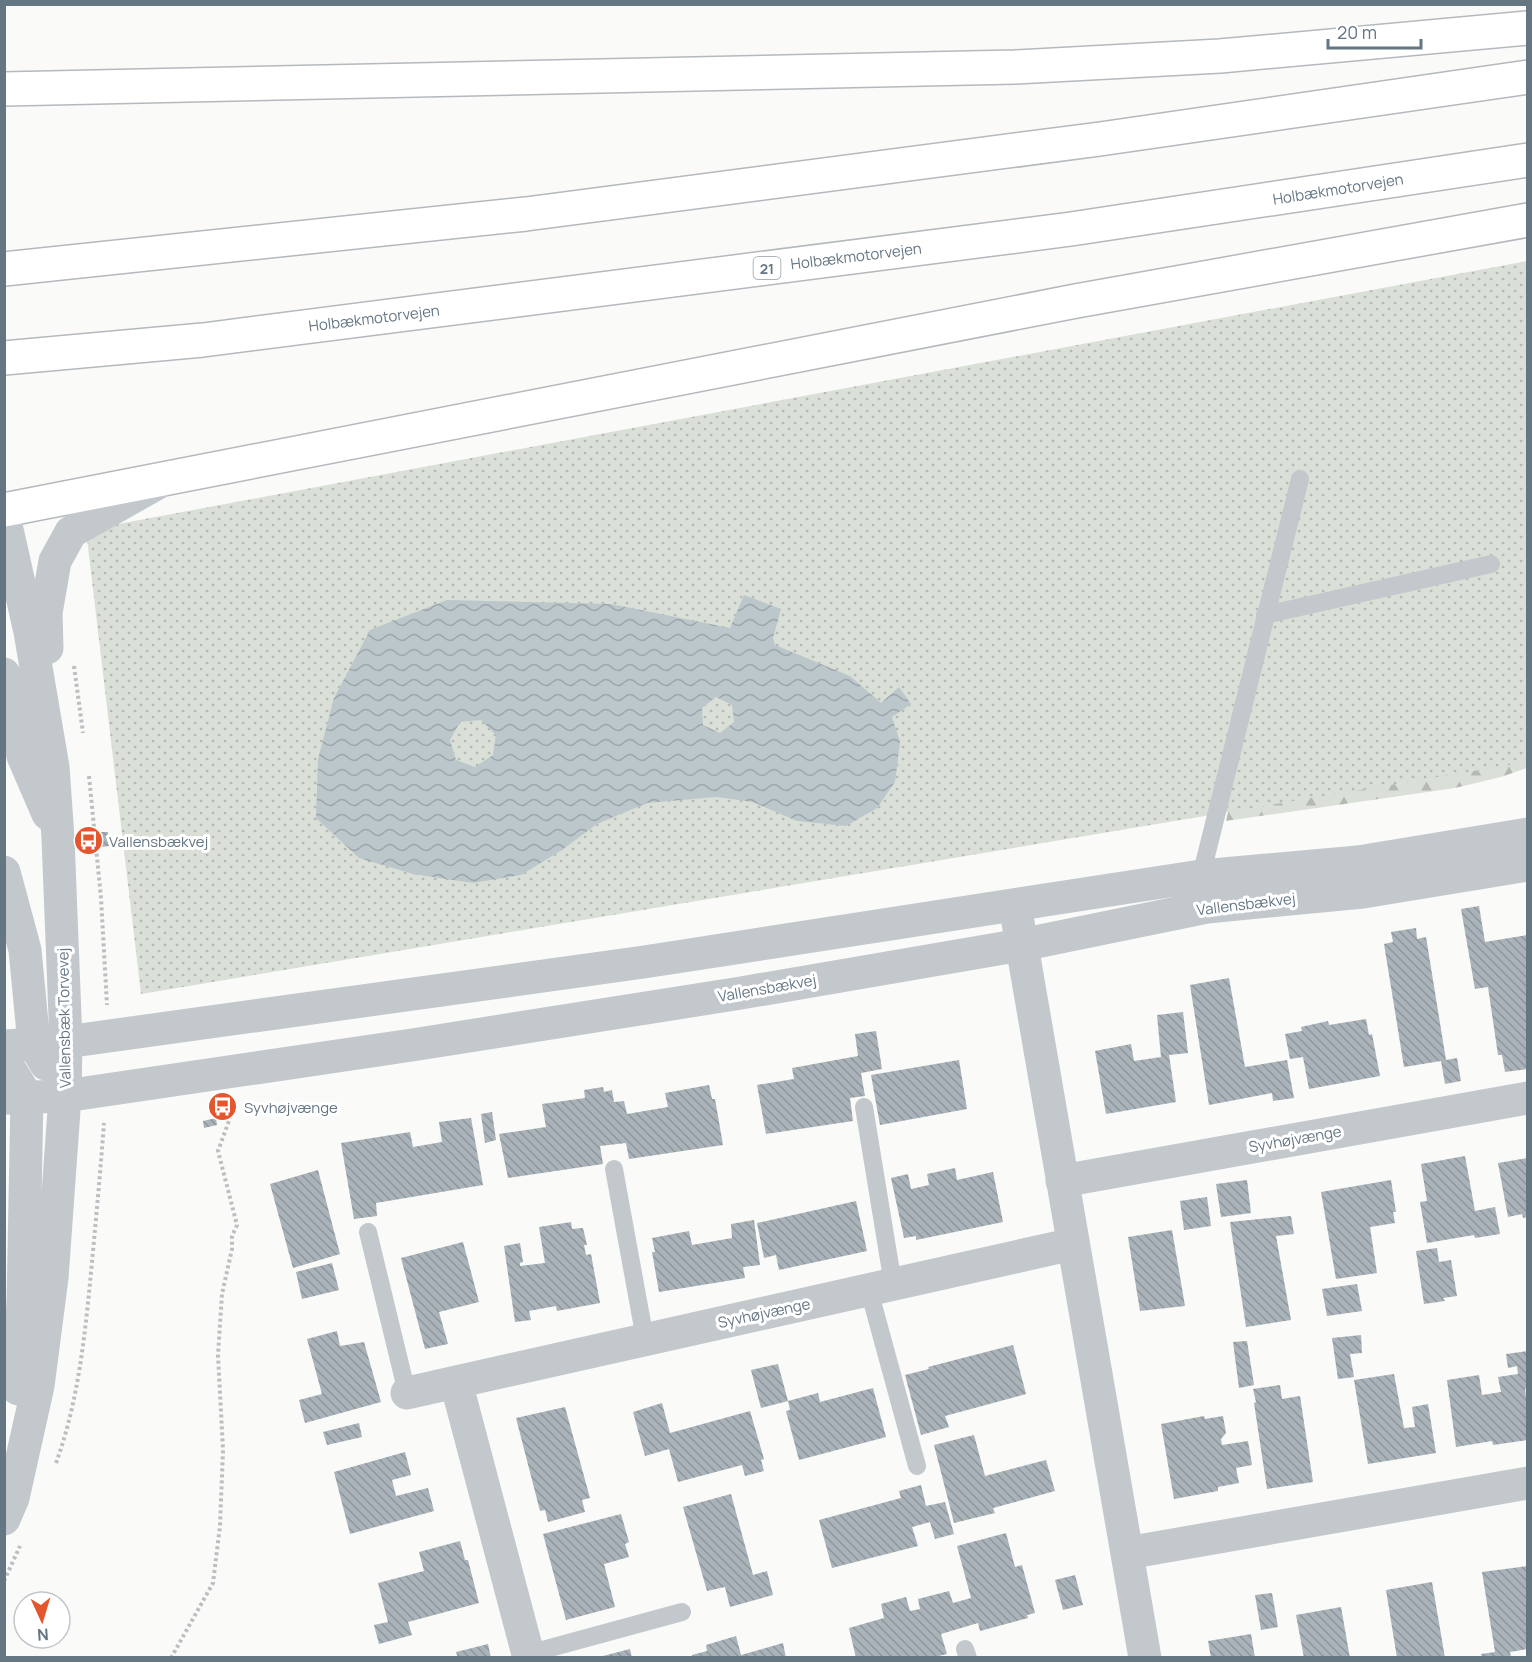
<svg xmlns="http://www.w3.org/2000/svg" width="1532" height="1662" font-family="Manrope,sans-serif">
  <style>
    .forest { fill: url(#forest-firs) }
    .park { fill: url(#park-dots) }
    .water { fill: url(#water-waves); fill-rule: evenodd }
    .building { fill: url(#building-back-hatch) }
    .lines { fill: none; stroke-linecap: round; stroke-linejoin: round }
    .motorway-casing { stroke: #b4b9bd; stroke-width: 36 }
    .path { stroke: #bbbfc2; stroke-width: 4; stroke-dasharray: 3 3; stroke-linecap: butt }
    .service { stroke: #c3c8cc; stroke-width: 18 }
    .minor { stroke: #c3c8cc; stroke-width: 33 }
    .tertiary { stroke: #c3c8cc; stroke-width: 33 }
    .motorway { stroke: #fff; stroke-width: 33 }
    .labels { text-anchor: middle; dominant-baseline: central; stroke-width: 6; stroke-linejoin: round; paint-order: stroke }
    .shield { fill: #fff; stroke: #939fa8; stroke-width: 1.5 }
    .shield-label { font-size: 14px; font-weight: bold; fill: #657683 }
    .street-label { font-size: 15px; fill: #657683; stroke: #fff }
    .poi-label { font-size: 15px; fill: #657683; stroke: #fff; text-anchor: start }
  </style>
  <defs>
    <pattern id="forest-firs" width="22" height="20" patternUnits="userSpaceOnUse" patternTransform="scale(1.5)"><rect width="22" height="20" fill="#dadfd7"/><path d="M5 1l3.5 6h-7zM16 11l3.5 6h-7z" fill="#b4b9b4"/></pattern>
    <pattern id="park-dots" width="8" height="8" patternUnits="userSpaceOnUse" patternTransform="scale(1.5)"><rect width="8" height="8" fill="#dadfd7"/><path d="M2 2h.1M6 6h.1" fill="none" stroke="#b4b9b4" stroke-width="1.8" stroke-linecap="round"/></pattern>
    <pattern id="water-waves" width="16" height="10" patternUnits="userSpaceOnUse" patternTransform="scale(1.5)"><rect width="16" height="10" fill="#bbc7cb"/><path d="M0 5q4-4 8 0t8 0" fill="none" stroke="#9ca6aa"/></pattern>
    <pattern id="building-back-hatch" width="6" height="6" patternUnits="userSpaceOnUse" patternTransform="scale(1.5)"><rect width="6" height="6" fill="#aab3b9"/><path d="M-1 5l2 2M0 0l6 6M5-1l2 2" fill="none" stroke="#8e969c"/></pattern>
  </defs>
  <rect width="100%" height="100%" fill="#fafaf8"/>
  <!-- forest -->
  <path class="forest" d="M1527 742V768L1501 777 1455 788 1226 821 1230 804Z"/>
  <!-- park -->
  <path class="park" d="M1527 261V762L141 994 86 530Z"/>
  <!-- water -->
  <path class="water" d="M744 595 781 609 773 638 775 645 850 676 881 703 899 687 911 704 892 717 900 742 895 782 877 808 846 826 797 821 753 802 716 797 647 803 597 824 562 850 521 875 473 883 413 874 359 858 316 818 318 759 334 698 370 630 447 600 611 604 730 628ZM716 697 732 705 734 722 720 733 703 725 702 708ZM481 720 496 735 493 755 475 767 456 760 450 740 460 722Z"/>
  <!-- building -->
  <path class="building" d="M101 832H108L109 846 102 847Z
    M1479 906 1485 942 1527 935V1069L1505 1072 1502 1055H1498L1488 987 1475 989 1461 909Z
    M1416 928 1417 939 1426 937 1446 1060 1457 1058 1461 1081 1445 1084 1441 1061 1404 1067 1384 944 1393 942 1391 932Z
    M1229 978 1245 1067 1287 1060 1294 1098 1273 1101 1272 1093 1209 1105 1190 985Z
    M1183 1012 1188 1053 1169 1055 1176 1102 1106 1114 1095 1051 1131 1044 1134 1061 1161 1057 1157 1015Z
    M1366 1019 1369 1035 1372 1034 1380 1076 1309 1089 1303 1057 1290 1059 1285 1034 1302 1031 1301 1027 1328 1021 1329 1025Z
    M876 1031 882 1069 861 1073 865 1096 850 1098 853 1121 766 1134 757 1085 794 1079 792 1068 858 1056 855 1034Z
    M959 1060 967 1109 880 1125 871 1075Z
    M709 1085 712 1099H715L723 1145 629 1159 626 1143 600 1146 603 1164 508 1178 499 1134 546 1127 542 1104 585 1098 584 1090 603 1087 604 1092 612 1090 614 1102 624 1101 627 1114 668 1107 665 1093Z
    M492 1112 496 1140 485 1143 481 1114Z
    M216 1118 217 1125 204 1128 203 1121Z
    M471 1118 483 1185 376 1203 377 1216 354 1219 341 1143 410 1132 413 1147 442 1142 439 1122Z
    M1465 1156 1475 1211 1495 1207 1500 1234 1475 1238 1474 1235 1427 1243 1420 1202 1427 1201 1421 1164Z
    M1527 1158V1217L1523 1218 1522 1214 1508 1217 1498 1163Z
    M955 1168 957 1180 993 1172 1003 1222 916 1240V1236L904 1238 891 1178 908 1174 911 1189 929 1185 927 1174Z
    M318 1170 340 1254 293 1268 270 1184Z
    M1247 1180 1251 1213 1221 1217 1216 1184Z
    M1391 1180 1396 1212H1393L1395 1223 1370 1227 1377 1273 1336 1279 1321 1192Z
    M1207 1197 1211 1226 1184 1230 1180 1201Z
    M856 1201 867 1251 779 1270 776 1255 764 1258 757 1223Z
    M1291 1216 1294 1234 1276 1236 1291 1320 1246 1327 1230 1222Z
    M754 1220 760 1265 743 1267 745 1278 659 1292 652 1252H655L652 1238 689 1231 692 1245 732 1238 731 1224Z
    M571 1222 572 1229 583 1228 587 1245H584L586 1255 591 1254 600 1303 557 1311 556 1306 529 1311 531 1320 515 1322 504 1246 520 1243 523 1262 520 1263V1266L545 1263 539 1227Z
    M1172 1230 1185 1306 1140 1311 1128 1237Z
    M463 1242 479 1302 439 1312 448 1344 425 1349 401 1258Z
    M1437 1248 1439 1262 1451 1260 1457 1296 1443 1298 1445 1301 1424 1304 1416 1251Z
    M332 1263 339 1290 302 1299 296 1272Z
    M1357 1284 1362 1311 1327 1316 1322 1289Z
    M337 1331 340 1346 364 1342 381 1402 305 1423 299 1400 322 1394 307 1339Z
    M1361 1335 1362 1353 1350 1354 1354 1377 1338 1379 1332 1338Z
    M1247 1341 1254 1385 1239 1388 1233 1342Z
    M1013 1345 1026 1394 945 1416 949 1427 921 1435 905 1375 929 1369 928 1367Z
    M1527 1351V1388L1525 1389 1527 1406V1440L1493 1445 1492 1441 1456 1447 1447 1380 1479 1375 1482 1395 1501 1392 1498 1377 1518 1374 1517 1366 1508 1368 1506 1354Z
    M778 1364 788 1401 761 1408 751 1370Z
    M1394 1374 1404 1428 1415 1427 1412 1407 1428 1404 1436 1453 1368 1464 1354 1380Z
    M1280 1385 1282 1399 1300 1396 1313 1482 1267 1489 1254 1403 1256 1402 1253 1389Z
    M873 1388 886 1437 799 1460 786 1411 790 1410 788 1401 818 1393 820 1402Z
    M662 1403 670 1433 750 1411 764 1459 761 1460 764 1471 745 1476 742 1465 678 1482 669 1449 645 1456 633 1412Z
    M565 1407 590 1498 582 1500 585 1512 548 1522 545 1510 540 1511 516 1418Z
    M1204 1416 1205 1419 1223 1416 1226 1433 1221 1439 1222 1445 1248 1441 1252 1465 1236 1468 1239 1483 1218 1487V1491L1174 1499 1161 1424Z
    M359 1423 362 1437 327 1445 323 1432Z
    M974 1435 985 1476 1046 1460 1055 1491 993 1508 995 1513 954 1523 934 1445Z
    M405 1452 411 1475 392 1480 396 1496 428 1488 434 1511 350 1534 334 1472Z
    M921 1485 926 1506 945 1502 954 1534 935 1539 930 1522 912 1527 918 1546 832 1568 819 1520 901 1498 899 1491Z
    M731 1494 753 1575 767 1571 773 1595 730 1607 725 1587 707 1591 683 1507Z
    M621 1514 629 1542 625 1544 629 1557 604 1564 615 1607 566 1620 543 1534Z
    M1006 1533 1015 1567 1022 1565 1035 1613 1027 1615 1028 1618 980 1631 978 1623 941 1634 947 1654 931 1658H856L849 1628 884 1618 881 1604 906 1597 910 1611 920 1609 918 1599 949 1591 953 1603 971 1598 957 1546Z
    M460 1541 465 1560H468L479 1603 408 1622 412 1635 379 1644 374 1625 388 1622 378 1583 424 1571 419 1552Z
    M1527 1566V1649L1510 1652 1511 1658H1482L1481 1654 1495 1652 1482 1572Z
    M1075 1575 1083 1605 1063 1610 1055 1580Z
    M1432 1582 1445 1658H1397L1386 1590Z
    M1272 1593 1278 1627 1261 1630 1255 1595Z
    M1341 1607 1350 1658H1304L1296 1615Z
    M1251 1634 1255 1658H1211L1208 1641Z
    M736 1636 741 1655 783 1643 786 1658H693L692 1655 707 1651 706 1645Z
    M488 1644 491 1658H458L456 1652Z
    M630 1649 632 1658H599V1657Z"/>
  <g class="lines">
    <defs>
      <path id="motorway" d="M4 89 1015 67 1220 56 1528 28
        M4 269 526 214 1100 139 1528 77
        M4 358 203 340 1071 229 1528 160
        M4 510 1076 301 1528 220"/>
    </defs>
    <!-- motorway casing -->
    <use href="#motorway" class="motorway-casing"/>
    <!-- path -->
    <path class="path" d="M74 666 83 733
      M89 776 101 898 107 1005
      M56 1463C77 1405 84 1344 90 1283 95 1230 100 1177 104 1123
      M4 1581 20 1546
      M171 1658 213 1583 220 1526 223 1450 218 1355 222 1294 232 1249V1236L237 1225 218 1151 235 1104"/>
    <!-- service -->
    <path class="service" d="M1265 615 1491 564
      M1201 876 1300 479
      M864 1107 893 1284
      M614 1169 645 1339
      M368 1232 407 1393
      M869 1290 917 1466
      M965 1649 968 1658
      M528 1654 682 1612"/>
    <!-- minor -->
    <path class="minor" d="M1015 905 1145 1658
      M1062 1181 1528 1098
      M456 1382 529 1658
      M407 1393 1073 1244
      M1127 1553 1528 1483"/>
    <!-- tertiary -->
    <path class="tertiary" d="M4 516 30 632 53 767 58 838 66 1042 65 1096 52 1278 38 1386 13 1498 4 1519
      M47 648 46 613 55 561 71 532 156 484
      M4 674 23 756 48 814
      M4 872 25 950 34 1044 46 1064
      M4 1046 66 1042 644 962 1201 876 1358 862 1528 834
      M4 1060 27 1097 23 1301 18 1389
      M4 1098 65 1096 412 1045 741 993 1021 945 1207 907 1363 892 1528 865"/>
    <!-- motorway -->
    <use href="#motorway" class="motorway"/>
  </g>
  <!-- icons -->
  <defs>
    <symbol id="bus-disc" viewBox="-11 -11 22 22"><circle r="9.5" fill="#e4572e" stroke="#fff"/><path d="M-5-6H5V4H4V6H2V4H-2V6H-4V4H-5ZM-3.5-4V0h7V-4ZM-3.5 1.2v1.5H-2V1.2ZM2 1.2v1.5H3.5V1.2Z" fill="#fff"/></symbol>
  </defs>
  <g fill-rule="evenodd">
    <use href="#bus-disc" x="72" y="824" width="33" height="33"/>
    <use href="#bus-disc" x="206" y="1090" width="33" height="33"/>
  </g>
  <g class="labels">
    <!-- shield labels -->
    <rect class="shield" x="753.5" y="257" width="27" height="22" rx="4.5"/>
    <g class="shield-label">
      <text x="767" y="268">21</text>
    </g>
    <!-- street labels -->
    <g class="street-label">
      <text transform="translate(1338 189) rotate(-9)">Holbækmotorvejen</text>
      <text transform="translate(856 256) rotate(-7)">Holbækmotorvejen</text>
      <text transform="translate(374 318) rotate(-7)">Holbækmotorvejen</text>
      <text transform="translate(1246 904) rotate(-7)">Vallensbækvej</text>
      <text transform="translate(767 988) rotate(-10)">Vallensbækvej</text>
      <text transform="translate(64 1018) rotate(-91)">Vallensbæk Torvevej</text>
      <text transform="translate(1295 1139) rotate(-10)">Syvhøjvænge</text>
      <text transform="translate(764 1313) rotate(-12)">Syvhøjvænge</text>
    </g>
    <!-- poi labels -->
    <g class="poi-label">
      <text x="109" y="841">Vallensbækvej</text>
      <text x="244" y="1107">Syvhøjvænge</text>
    </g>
  </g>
  <!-- border -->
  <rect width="1532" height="1662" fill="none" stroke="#657683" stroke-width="12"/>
  <!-- north arrow -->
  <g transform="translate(42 1620) rotate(176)"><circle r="28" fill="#ffffff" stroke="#c1c8cd" stroke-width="1.5"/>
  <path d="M0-4.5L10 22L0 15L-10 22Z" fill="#e4572e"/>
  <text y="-9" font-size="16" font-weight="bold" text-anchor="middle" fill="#657683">N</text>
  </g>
  <!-- scale -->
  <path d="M1328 39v9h93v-9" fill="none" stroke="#657683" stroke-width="3"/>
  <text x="1337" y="39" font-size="18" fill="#657683" stroke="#ffffff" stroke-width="4.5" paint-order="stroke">20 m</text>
</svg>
